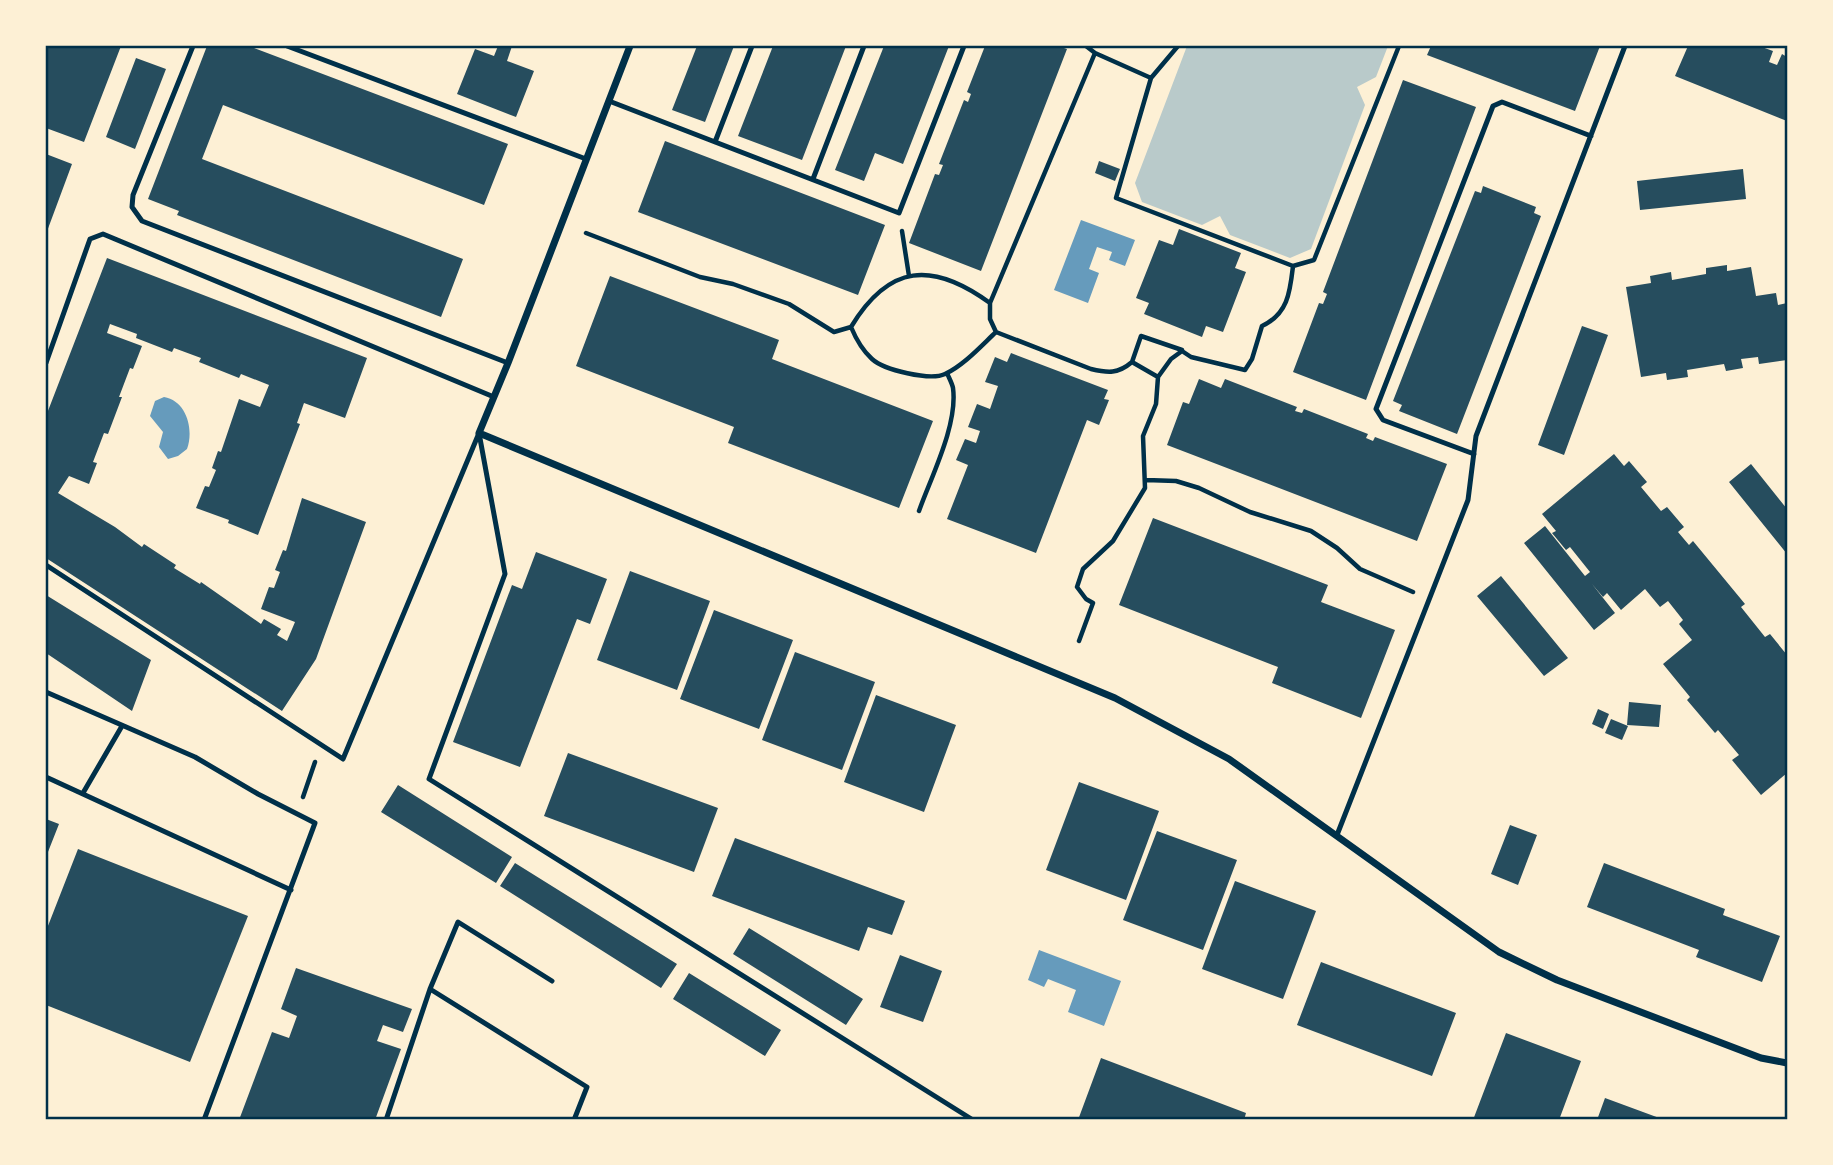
<svg xmlns="http://www.w3.org/2000/svg" width="1833" height="1165" font-family="'DejaVu Sans',sans-serif">
  <style>
    .green { fill: #b9caca }
    .water { fill: #669bbc }
    .building { fill: #264d5e }
    .lines { fill: none; stroke-linecap: round; stroke-linejoin: round }
    .path { stroke: #003049; stroke-width: 4.5 }
    .service { stroke: #003049; stroke-width: 5 }
    .minor { stroke: #003049; stroke-width: 7 }
    .neatline { fill: none; stroke: #003049; stroke-width: 2.5 }
  </style>
  <rect width="100%" height="100%" fill="#fdf0d5"/>
  <!-- green -->
  <path class="green" d="M1187 46H1388L1376 77 1357 87 1365 105 1311 249 1290 258 1230 235 1220 216 1202 225 1142 202 1135 183Z"/>
  <!-- water -->
  <path class="water" d="M1081 220 1135 240 1125 266 1109 260 1112 252 1097 247 1089 269 1099 273 1088 303 1054 290Z
    M164 397C187 401 194 430 187 449L178 456 168 459 159 447 163 432 150 416 155 401Z
    M1039 950 1121 981 1104 1026 1068 1012 1076 990 1048 979 1044 987 1028 980Z"/>
  <!-- building -->
  <path class="building" d="M47 46H121L84 142 46 128Z
    M207 46H249L508 144 484 205 223 105 202 159 463 259 441 317 177 215 179 211 148 199Z
    M498 46H512L507 61 534 71 516 117 457 94 475 49 494 56Z
    M697 46H734L705 122 672 110Z
    M773 46H846L802 160 738 136Z
    M884 46H949L903 164 875 153 864 181 835 170Z
    M985 46H1058L1067 49 981 271 909 243 935 174 939 175 943 165 939 164 964 100 968 102 971 94 967 92Z
    M1431 46H1600L1575 111 1427 55Z
    M1688 46H1730L1736 48 1737 46H1759L1773 51 1769 62 1777 65 1782 54 1787 57V121L1675 76Z
    M136 58 166 69 135 149 106 137Z
    M1403 80 1476 107 1366 400 1293 372 1319 303 1323 304 1327 294 1323 292Z
    M665 141 885 225 858 295 638 212Z
    M46 154 72 164 46 234Z
    M1099 161 1120 169 1115 181 1095 173Z
    M1743 169 1746 199 1640 210 1637 181Z
    M1483 186 1536 207 1534 213 1541 216 1457 434 1399 411 1402 405 1393 401 1475 191 1481 193Z
    M1179 229 1241 253 1235 268 1246 272 1223 332 1206 326 1202 337 1144 314 1149 303 1136 298 1159 240 1173 245Z
    M107 258 367 358 345 418 304 403 297 423 300 424 258 535 228 523 229 520 196 508 205 486 209 487 216 470 212 468 218 451 221 452 239 399 260 407 269 385 241 374 239 378 199 362 201 358 174 348 172 352 136 338 137 334 110 324 107 333 142 346 133 369 130 368 119 397H122L108 434 104 433 93 462 97 463 89 484 69 476 58 493 115 527 142 547 144 544 176 565 174 568 200 584 201 582 261 624 264 619 281 629 277 635 287 641 295 622 261 609 269 587 274 588 280 572 275 570 283 550 286 551 302 498 366 522 316 659 282 711 46 558V416Z
    M1727 265V271L1751 267 1756 296 1776 293 1778 305 1787 303V360L1759 364 1758 357 1741 359 1743 368 1726 371 1724 364 1687 370 1688 377 1667 380 1666 373 1641 377 1626 287 1651 283 1650 276 1671 272 1672 280 1706 274V268Z
    M610 276 779 340 772 359 933 421 899 508 728 443 734 427 576 366Z
    M1582 326 1608 335 1564 455 1538 445Z
    M1011 353 1108 390 1104 399 1109 400 1099 425 1087 420 1036 553 947 519 968 465 956 460 965 439 976 443 980 431 968 427 977 404 990 409 998 386 985 382 995 357 1007 362Z
    M1199 379 1221 388 1225 379 1297 407 1295 411 1302 413 1304 409 1368 434 1366 438 1373 441 1375 437 1447 464 1417 541 1167 445 1183 402 1189 404Z
    M1614 454 1624 466 1629 461 1647 482 1641 487 1661 511 1667 507 1684 527 1678 532 1689 545 1693 541 1745 604 1741 607 1765 637 1770 634 1787 655V773L1761 795 1732 760 1739 755 1718 730 1715 733 1687 700 1690 697 1663 664 1692 640 1679 624 1683 620 1668 601 1660 607 1645 589 1621 610 1607 593 1603 597 1592 584 1615 613 1594 630 1524 543 1545 526 1585 576 1590 572 1570 547 1566 550 1552 533 1556 531 1542 514Z
    M1751 464 1787 509V554L1729 482Z
    M1153 518 1328 585 1321 602 1395 630 1361 718 1272 683 1278 667 1119 605Z
    M536 552 607 579 590 624 577 619 520 767 453 742 512 585 522 589Z
    M630 571 710 601 677 690 597 660Z
    M1501 576 1568 658 1544 676 1477 596Z
    M46 595 151 660 132 711 46 653Z
    M714 610 793 640 759 729 680 699Z
    M795 652 875 682 842 770 762 740Z
    M876 695 956 725 924 812 844 782Z
    M1629 702 1661 705 1659 727 1627 725Z
    M1598 709 1609 714 1603 729 1592 724Z
    M1611 719 1628 726 1622 740 1605 733Z
    M568 753 718 808 694 872 544 816Z
    M1079 782 1159 811 1126 900 1046 870Z
    M398 785 512 857 496 883 381 812Z
    M46 819 59 824 46 857Z
    M1510 825 1537 835 1518 885 1491 874Z
    M1157 831 1237 860 1203 950 1123 920Z
    M735 838 905 901 892 935 868 927 859 951 712 896Z
    M78 849 248 916 190 1062 46 1005V931Z
    M515 863 677 964 661 988 500 886Z
    M1604 863 1725 909 1723 915 1780 936 1762 982 1696 957 1699 950 1587 907Z
    M1235 881 1316 911 1283 999 1202 969Z
    M749 928 863 999 846 1025 733 954Z
    M900 955 942 971 923 1022 880 1007Z
    M1321 962 1456 1013 1432 1076 1297 1025Z
    M296 968 412 1009 403 1032 383 1025 377 1041 401 1049 375 1120H239L272 1032 289 1038 297 1016 281 1009Z
    M689 973 781 1030 765 1056 673 999Z
    M1506 1033 1581 1061 1559 1120H1473Z
    M1101 1058 1246 1113 1244 1120H1078Z
    M1605 1098 1662 1119V1120H1597Z"/>
  <g class="lines">
    <!-- path -->
    <path class="path" d="M1095 53 990 303V319L996 332 1091 369C1108 373 1118 374 1132 362
      M1151 78 1178 46
      M902 231 909 276
      M586 233 700 277 733 284 789 304 834 332 851 327
      M1293 266 1314 260 1399 46
      M990 303C932 261 889 264 851 327 856 339 862 350 872 359 884 370 930 381 945 374 964 365 981 346 996 332
      M1158 377 1132 362 1141 336 1182 350
      M1146 480 1176 481 1199 488 1250 512 1311 531 1337 548 1360 569 1413 592
      M919 511C931 477 958 425 953 388 952 383 949 378 947 373
      M1079 641 1093 603 1086 599 1077 587 1083 569 1113 541 1145 488 1143 436 1156 404 1158 377 1171 359 1182 351 1191 357 1245 370 1252 359 1262 326C1288 314 1290 292 1293 266L1116 198 1151 78 1095 53 1086 46
      M303 797 315 762"/>
    <!-- service -->
    <path class="service" d="M193 46 133 195 132 207 142 221 508 363
      M287 46 586 159
      M609 101 899 213 964 46
      M715 142 752 46
      M813 179 864 46
      M46 363 90 239 103 234 494 397
      M479 433 505 574 429 779 973 1120
      M1474 454 1383 420 1376 409 1493 106 1502 102 1591 136
      M46 565 343 759 479 433
      M46 692 195 757 258 794 315 823 204 1120
      M46 777 291 890
      M83 793 122 726
      M1337 835 1468 500 1476 436 1625 46
      M430 989 587 1087 574 1120
      M386 1120 430 989 458 922 552 981"/>
    <!-- minor -->
    <path class="minor" d="M630 46 508 363 479 433 1115 698 1229 759 1499 952 1557 980 1761 1058 1787 1063"/>
  </g>
  <!-- border -->
  <rect width="1833" height="1165" fill="none" stroke="#fdf0d5" stroke-width="94"/>
  <rect x="47" y="47" width="1739" height="1071" class="neatline"/>
</svg>
